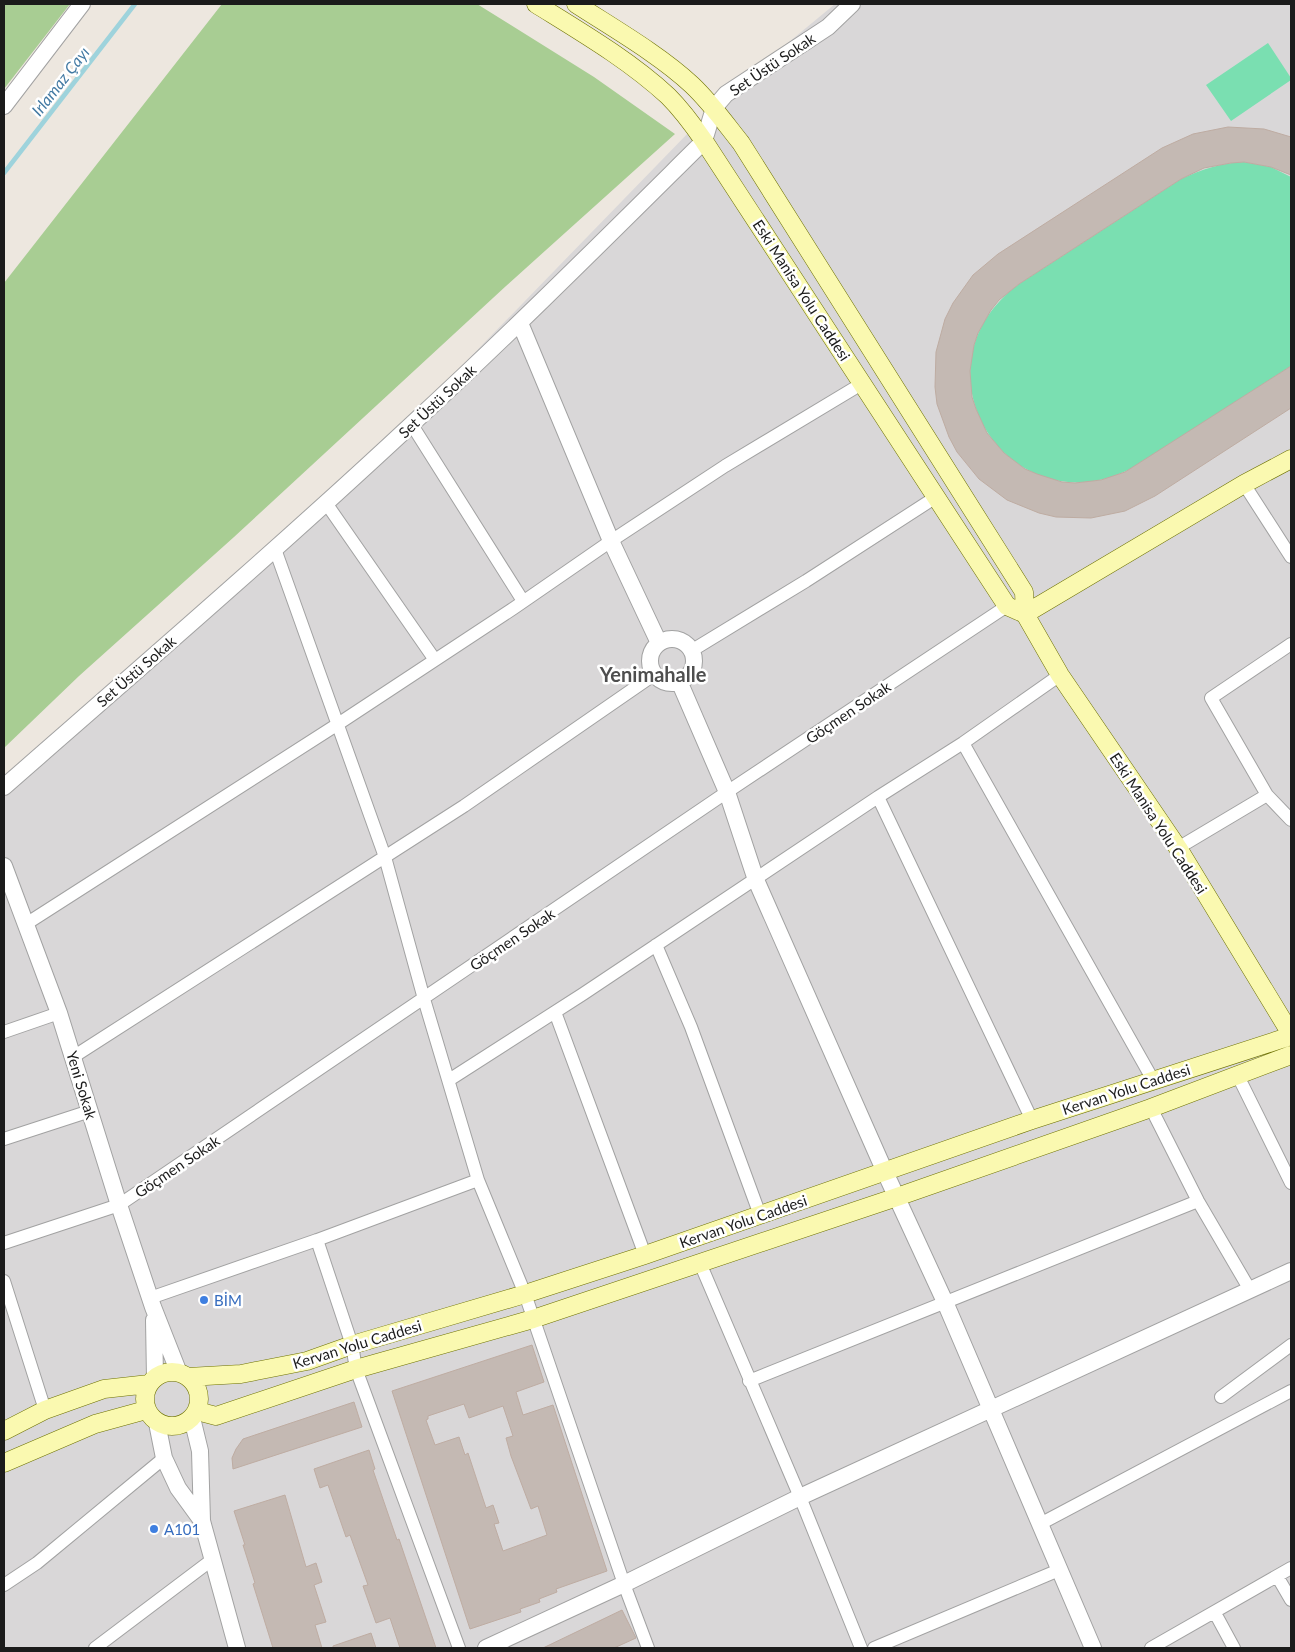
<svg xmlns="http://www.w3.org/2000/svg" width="1295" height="1652" font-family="Lato,sans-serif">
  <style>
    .residential { fill: #d9d7d8 }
    .forest { fill: #a8cd93 }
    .pitch { fill: #7adfb1 }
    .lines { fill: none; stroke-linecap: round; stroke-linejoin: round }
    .stream { stroke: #9ed3dc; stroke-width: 4.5 }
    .building { fill: #c4b9b3; stroke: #beaca2; fill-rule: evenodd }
    .minor-casing { stroke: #a2a2a2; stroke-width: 14 }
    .tertiary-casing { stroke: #a2a2a2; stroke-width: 18 }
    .secondary-casing { stroke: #6d7102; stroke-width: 19 }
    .minor { stroke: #fff; stroke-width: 12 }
    .tertiary { stroke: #fff; stroke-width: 16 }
    .secondary { stroke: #faf9b0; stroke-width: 18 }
    .shop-dot { fill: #3f7fe0; stroke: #fff; stroke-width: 2 }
    .labels { text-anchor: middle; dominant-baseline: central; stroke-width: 5; stroke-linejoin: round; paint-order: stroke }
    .street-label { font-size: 15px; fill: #1b1b1b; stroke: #fff }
    .shop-label { font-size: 15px; fill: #366cbe; stroke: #fff; text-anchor: start }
    .water-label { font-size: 16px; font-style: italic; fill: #437aa3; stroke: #fff }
    .district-label { font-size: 20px; font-weight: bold; fill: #4e4e4e; stroke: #fff }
  </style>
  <rect width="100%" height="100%" fill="#ede7df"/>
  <!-- residential -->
  <path class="residential" d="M835 4H1291V1648H4V797L125 680 351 480 726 94Z"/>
  <!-- forest -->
  <path class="forest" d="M5 4H70L4 89V6Z
    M222 4H477L594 77 675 134 506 286 234 537 79 676 4 748V283Z"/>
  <!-- pitch -->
  <path class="pitch" d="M1268 43 1291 78V80L1231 121 1206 85Z
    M1244 162 1271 167 1291 177V366L1136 466C1012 535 904 369 1019 284L1181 179C1203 169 1220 163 1244 162Z"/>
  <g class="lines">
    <!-- stream -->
    <path class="stream" d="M4 173 135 4"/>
  </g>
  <!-- building -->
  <path class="building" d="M1228 127 1264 129 1291 137V175L1271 167 1244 162 1231 163 1204 168 1181 179 1019 284 999 300 991 310 978 333 974 345 970 371 972 397 976 409 987 433 1004 453 1025 469 1037 474 1062 482 1075 483 1101 480 1125 472 1291 366V408L1155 496 1125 511 1091 518 1056 517 1039 513 1007 500 979 479 957 452 949 437 937 404 935 387 936 352 945 319 953 303 973 275 998 254 1162 148 1193 134Z
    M532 1345 544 1382 516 1392 523 1415 553 1405 607 1571 556 1589 557 1592 539 1599 540 1602 520 1609 521 1612 470 1629 392 1391ZM464 1404 469 1418 503 1406 513 1436 506 1438 511 1456 531 1509 538 1506 547 1535 503 1551 494 1524 499 1523 493 1505 486 1508 468 1453 465 1455 459 1437 435 1445 426 1420 428 1419V1416Z
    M354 1402 362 1427 233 1469 232 1458 236 1449 243 1439Z
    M369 1450 375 1469 373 1470 397 1540 399 1539 436 1648H400L390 1618 376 1623 363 1586 368 1585 350 1535 346 1537 328 1485 320 1488 314 1469Z
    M285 1495 306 1567 316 1563 322 1582 314 1585 326 1622 315 1625 322 1648H273L253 1584 255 1583 243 1545H245L234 1511Z
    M622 1610 636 1638 614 1648H543Z
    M371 1633 376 1648H333V1646Z"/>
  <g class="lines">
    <defs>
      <path id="minor" d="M412 425 523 601
        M1244 484 1291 557
        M326 503 435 660
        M275 549 385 857 424 999 478 1180 525 1294 624 1584 648 1648
        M1291 644 1211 698 1267 795 1291 820
        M691 651 806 581 936 497
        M963 743 1153 1080
        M878 797 1032 1120
        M1178 848 1267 795
        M26 924 338 724 514 608 611 541 725 466 863 383
        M656 945 691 1027 760 1215
        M555 1012 645 1255
        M4 1032 59 1013
        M73 1057 464 806 655 674
        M1238 1076 1291 1183
        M449 1080 583 994 878 797 963 743 1060 675
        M1151 1108 1198 1201 1250 1290
        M4 1139 90 1111
        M317 1240 352 1345 356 1369 459 1648
        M4 1243 119 1205 727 792 1007 606
        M700 1263 800 1497 861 1648
        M4 1281 45 1410
        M150 1298 317 1240 478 1180
        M749 1381 1198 1201
        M1221 1397 1291 1345
        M1040 1524 1291 1391
        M1277 1576 1291 1600
        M4 1585 37 1563 164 1458
        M1215 1613 1234 1648
        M95 1648 213 1559
        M874 1648 1059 1570
        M1151 1648 1291 1568"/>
      <path id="tertiary" d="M4 106 82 4
        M520 323 611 541 659 643
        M650 661a22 22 0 1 1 44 0a22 22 0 1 1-44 0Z
        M679 681 727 792 756 880 885 1172 945 1302 1093 1648
        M4 787C141 667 279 548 412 424 512 332 608 236 704 141L714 108 726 94 828 27 852 4
        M4 866 59 1013 119 1205 153 1307 179 1373
        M154 1320 155 1378
        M192 1418 200 1451 202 1521 237 1648
        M157 1423 164 1458 178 1488 202 1521
        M486 1648 624 1584 800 1497 1291 1271"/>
      <path id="secondary" d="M536 4C581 32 629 60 668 96 682 110 693 125 704 141L1007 606 1025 614
        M576 4C613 28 660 55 692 85 711 103 725 123 741 143L1024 592 1025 614 1060 675 1178 848 1291 1034
        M1025 614 1244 484 1291 459
        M145 1399a27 27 0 1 1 54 0a27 27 0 1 1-54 0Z
        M188 1377 241 1374 307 1361 352 1345 525 1294 645 1255 1032 1120 1291 1036
        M197 1411 216 1416 356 1369 533 1319 897 1197 1151 1108 1291 1055
        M4 1431 45 1410 104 1389 149 1384
        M4 1463 95 1424 146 1410"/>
    </defs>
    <!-- minor casing -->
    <use href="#minor" class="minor-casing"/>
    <!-- tertiary casing -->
    <use href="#tertiary" class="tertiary-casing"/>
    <!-- secondary casing -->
    <use href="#secondary" class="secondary-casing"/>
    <!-- minor -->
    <use href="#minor" class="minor"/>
    <!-- tertiary -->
    <use href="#tertiary" class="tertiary"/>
    <!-- secondary -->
    <use href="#secondary" class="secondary"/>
  </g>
  <!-- markers -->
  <g class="shop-dot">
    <circle cx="204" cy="1300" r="5"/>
    <circle cx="154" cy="1529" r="5"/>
  </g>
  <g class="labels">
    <!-- street labels -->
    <g class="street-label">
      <text transform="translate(772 64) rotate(-34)">Set Üstü Sokak</text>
      <text transform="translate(802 290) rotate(57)">Eski Manisa Yolu Caddesi</text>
      <text transform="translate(437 401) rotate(-43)">Set Üstü Sokak</text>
      <text transform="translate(136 671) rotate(-41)">Set Üstü Sokak</text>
      <text transform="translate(848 712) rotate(-34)">Göçmen Sokak</text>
      <text transform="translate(1159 823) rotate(57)">Eski Manisa Yolu Caddesi</text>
      <text transform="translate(512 939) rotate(-34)">Göçmen Sokak</text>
      <text transform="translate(82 1085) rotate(73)">Yeni Sokak</text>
      <text transform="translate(1126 1089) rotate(-18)">Kervan Yolu Caddesi</text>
      <text transform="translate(177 1166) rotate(-34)">Göçmen Sokak</text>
      <text transform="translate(743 1221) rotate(-19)">Kervan Yolu Caddesi</text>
      <text transform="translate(357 1344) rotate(-17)">Kervan Yolu Caddesi</text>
    </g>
    <!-- shop labels -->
    <g class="shop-label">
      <text x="214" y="1300">BİM</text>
      <text x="164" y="1529">A101</text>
    </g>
    <!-- water labels -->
    <g class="water-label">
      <text transform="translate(60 81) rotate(-52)">Irlamaz Çayı</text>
    </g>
    <!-- district labels -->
    <g class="district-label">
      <text x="653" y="674">Yenimahalle</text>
    </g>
  </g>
  <!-- border -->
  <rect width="1295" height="1652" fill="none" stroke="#1b1b1b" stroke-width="10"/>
</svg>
